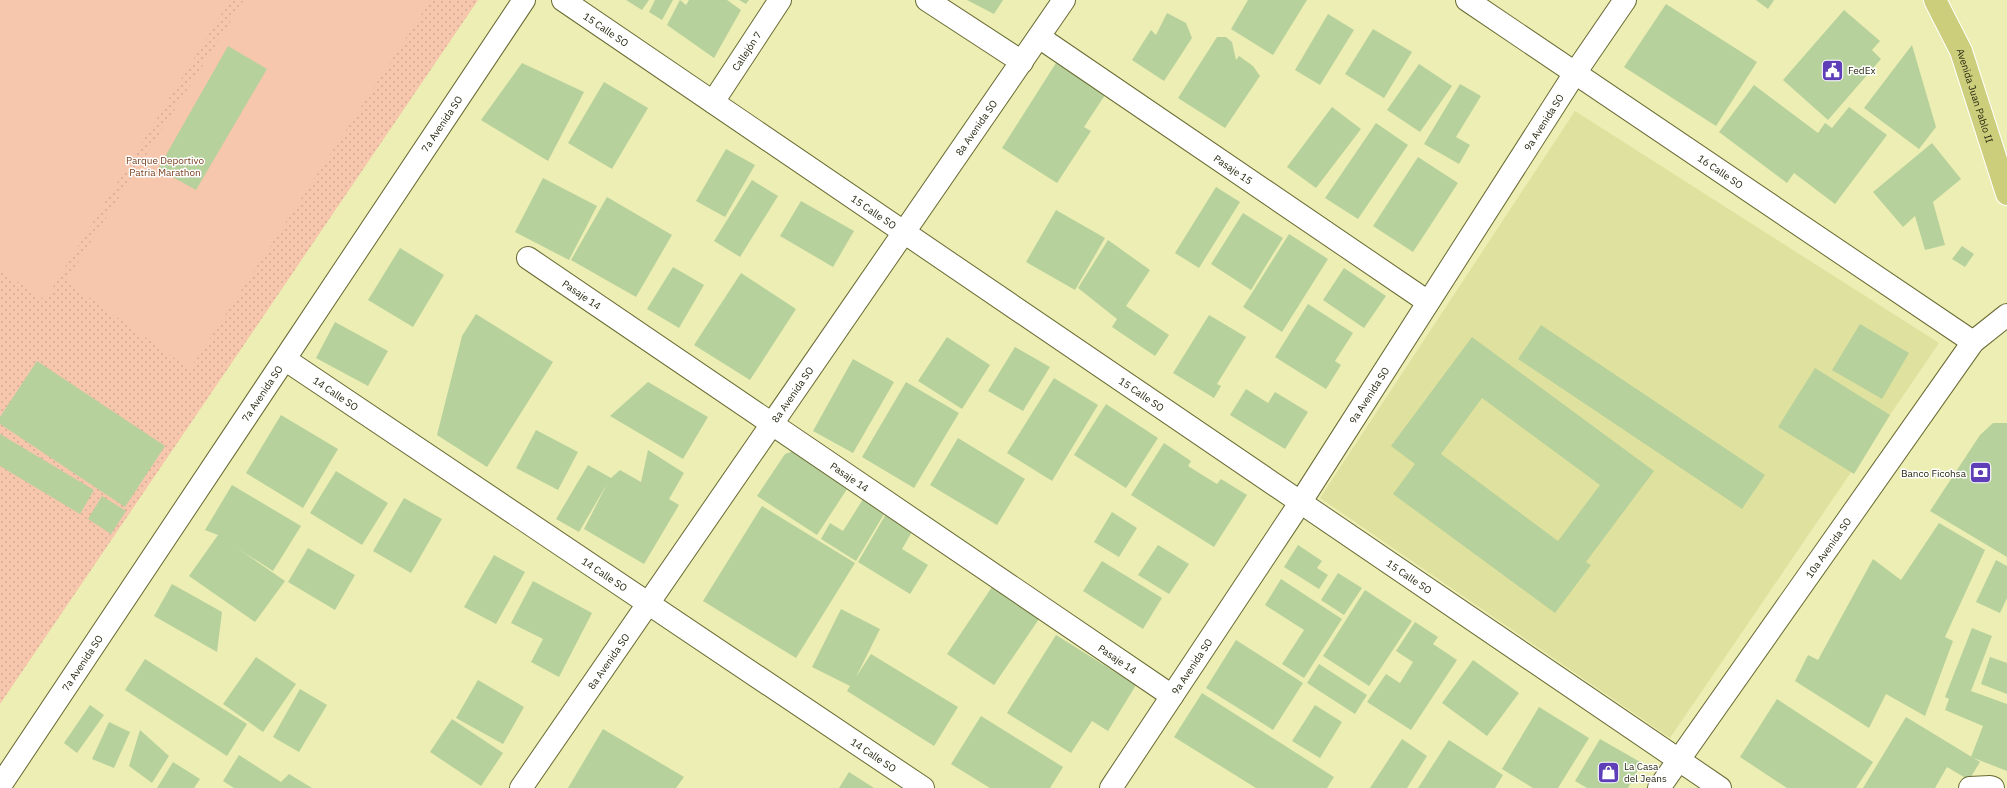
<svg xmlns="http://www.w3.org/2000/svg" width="2007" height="788" font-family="'IBM Plex Sans',sans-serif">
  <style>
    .built { fill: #dfe19e }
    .grass { fill: url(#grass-dots) }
    .garden { fill: #f6c6ad }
    .building { fill: #b7d19d; fill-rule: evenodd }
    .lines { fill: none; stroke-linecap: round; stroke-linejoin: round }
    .minor-casing { stroke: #696a33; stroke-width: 24 }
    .highway-casing { stroke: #fff; stroke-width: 24 }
    .minor { stroke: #fff; stroke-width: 22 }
    .highway { stroke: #ccce7c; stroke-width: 22 }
    .labels { text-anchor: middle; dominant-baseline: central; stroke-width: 3; stroke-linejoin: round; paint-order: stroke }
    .street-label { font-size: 10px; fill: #25250e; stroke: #fff }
    .poi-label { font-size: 10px; fill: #25250e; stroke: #fff; text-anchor: start }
    .park-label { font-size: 10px; fill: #79401e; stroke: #fff }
  </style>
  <defs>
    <pattern id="grass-dots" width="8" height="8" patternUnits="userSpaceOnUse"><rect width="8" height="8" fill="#f6c6ad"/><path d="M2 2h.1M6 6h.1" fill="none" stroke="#d3aa94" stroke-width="1.8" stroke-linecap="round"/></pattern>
  </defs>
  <rect width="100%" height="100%" fill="#eceeb3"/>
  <!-- built -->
  <path class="built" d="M1575 111 1939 343 1670 738 1320 498Z"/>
  <!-- grass -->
  <path class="grass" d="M0 0H478L0 704Z"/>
  <!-- garden -->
  <path class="garden" d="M0 0H230L45 300 0 270Z
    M244 0H431L190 369 66 281Z"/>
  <!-- building -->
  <path class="building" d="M626 0H649L642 10Z
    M655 0H673L662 20 649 12Z
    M680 0 686 5 689 0H727L741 10 714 58 667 25Z
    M739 0H749L746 4Z
    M967 0H1003L994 14Z
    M1248 0H1307L1273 55 1231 29Z
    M1756 0H1774L1768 9Z
    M1666 4 1757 62 1716 126 1624 67Z
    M1844 10 1880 41 1872 50 1881 59 1828 120 1783 80Z
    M1167 13 1186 23 1192 38 1164 81 1132 60 1151 30 1156 35Z
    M1328 14 1354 30 1320 85 1295 70Z
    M1373 29 1412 52 1384 98 1345 74Z
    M1217 37H1226L1232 42 1236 60 1239 56 1253 66 1260 76 1225 128 1178 98Z
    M1912 45 1936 127 1919 149 1864 108Z
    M228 46 267 69 196 190 158 169Z
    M522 63 584 92 548 161 481 120Z
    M1056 63 1105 95 1084 127 1091 131 1057 183 1002 148Z
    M1419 64 1452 86 1420 132 1387 110Z
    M604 82 648 108 612 169 568 143Z
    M1460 84 1481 96 1456 137 1470 145 1459 164 1424 144Z
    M1754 85 1818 133 1825 123 1832 128 1849 107 1887 135 1835 204 1794 173 1787 183 1719 132Z
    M1332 107 1361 129 1316 188 1287 167Z
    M1376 123 1408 145 1358 219 1325 198Z
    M1932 143 1961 179 1933 202 1945 245 1925 250 1915 216 1903 227 1873 192Z
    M726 149 755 165 725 217 696 201Z
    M1418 157 1458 183 1413 252 1373 226Z
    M543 178 597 206 569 260 515 232Z
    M752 180 778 196 740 257 714 241Z
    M1216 187 1240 202 1199 268 1175 253Z
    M607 197 672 235 636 297 571 260Z
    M801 201 854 231 833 267 780 236Z
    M1056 210 1105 238 1075 290 1026 262Z
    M1243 213 1283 238 1251 290 1211 264Z
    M1289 234 1328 259 1282 332 1243 307Z
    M1108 240 1150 270 1126 306 1169 335 1155 356 1112 327 1117 319 1078 288Z
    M1962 246 1974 254 1965 267 1952 259Z
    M400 248 444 275 413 327 368 300Z
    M673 267 704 285 679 328 647 309Z
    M1344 268 1386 296 1364 328 1323 300Z
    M741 273 796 309 750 380 694 345Z
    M1308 304 1353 333 1335 361 1341 365 1326 389 1275 357Z
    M476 314 553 362 487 467 437 435 462 336Z
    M1209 315 1246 337 1217 384 1221 386 1214 398 1173 373Z
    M335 322 388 351 368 386 316 358Z
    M1860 324 1909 353 1882 399 1832 370Z
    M1541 325 1765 475 1742 509 1518 359Z
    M947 337 990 365 962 409 918 381Z
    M1472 337 1654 471 1586 562 1591 565 1555 613 1393 494 1415 464 1391 446ZM1482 398 1600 485 1558 541 1441 454Z
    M1015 347 1050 367 1023 411 988 391Z
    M853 359 894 382 853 453 813 431Z
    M37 361 165 446 125 507 0 424V417Z
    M1815 368 1890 415 1854 474 1778 427Z
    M1054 378 1098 405 1052 481 1007 453Z
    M648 382 708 417 683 459 610 416Z
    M906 382 959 413 914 488 862 457Z
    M1246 389 1268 403 1275 392 1308 412 1285 449 1230 415Z
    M1106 404 1158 438 1126 488 1074 455Z
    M281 415 338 449 303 508 246 473Z
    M1993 423H2007V557L1930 511 1980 435Z
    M536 430 578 452 558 490 516 468Z
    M0 434 94 490 80 514 0 466Z
    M958 438 1025 479 997 525 930 485Z
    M1164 443 1191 461 1188 466 1217 484 1221 479 1247 495 1214 547 1131 495Z
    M799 449 851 483 817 535 757 496 785 454Z
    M648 450 684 473 669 499 679 505 644 564 584 529 607 484 579 532 556 519 588 465 611 478 620 470 641 482Z
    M336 471 388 503 362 545 310 513Z
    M232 485 301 526 273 571 237 548 285 581 255 622 189 576 218 535 205 530Z
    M102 496 126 511 111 534 88 519Z
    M865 496 887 509 856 561 821 539 830 523 843 531Z
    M404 498 442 519 411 573 373 551Z
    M762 506 855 563 796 658 703 601Z
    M1112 512 1137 528 1119 557 1094 542Z
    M886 514 913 530 902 549 928 565 910 594 858 562Z
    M1939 523 1985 550 1945 637 1953 641 1925 716 1886 694 1869 728 1795 681 1808 655 1818 660 1873 559 1901 580Z
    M1158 545 1189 564 1169 594 1138 575Z
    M1298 545 1322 561 1317 568 1328 575 1319 589 1284 567Z
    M308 548 355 575 335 610 288 582Z
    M494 555 525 572 496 624 464 607Z
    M1996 560 2007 566V598L2000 613 1976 602Z
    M1102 561 1162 598 1143 629 1083 591Z
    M1338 573 1362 588 1344 615 1321 600Z
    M1281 579 1342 619 1304 678 1282 664 1304 630 1265 605Z
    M533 581 592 613 559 677 531 662 543 639 511 623Z
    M172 584 222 612 217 652 154 616Z
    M992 587 1039 619 994 685 947 654Z
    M1365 590 1412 621 1369 686 1323 656Z
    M841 609 880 629 856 677 871 654 958 707 934 746 847 691 850 686 812 667Z
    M1415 622 1438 637 1433 644 1457 660 1411 730 1367 702 1386 674 1400 683 1413 662 1396 651Z
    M1972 628 1992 636 1971 691 2007 704V771L1971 757 1983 726 1945 710 1949 699 1945 697Z
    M1056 635 1136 685 1108 731 1092 721 1071 753 1007 713Z
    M1236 640 1303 683 1273 730 1206 688Z
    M256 657 296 684 263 732 223 704Z
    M1990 657 2007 663V694L1981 684Z
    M145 659 247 724 227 756 125 690Z
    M1473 660 1519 693 1487 736 1442 703Z
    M1319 664 1367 695 1355 714 1307 683Z
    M478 680 524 707 503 744 456 718Z
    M300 689 327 705 299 752 273 737Z
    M1202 693 1334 777 1327 788H1256L1174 737Z
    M1777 699 1873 762 1856 788H1787L1740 757Z
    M90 705 104 715 77 753 64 743Z
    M1315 705 1342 722 1320 758 1292 741Z
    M1539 707 1589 738 1558 788H1533L1502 769Z
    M981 716 1063 767 1050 788H990L951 764Z
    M1906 717 1980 762 1969 780 1947 767 1935 788H1863Z
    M452 719 503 753 481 786 430 752Z
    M109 722 130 732 114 768 92 759Z
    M603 729 684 777 676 788H568Z
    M140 730 169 756 152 783 129 766Z
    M1402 739 1427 756 1407 788H1370Z
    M1600 739 1642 763 1628 788H1587L1575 781Z
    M1449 740 1503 775 1495 788H1418Z
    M239 755 281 782 289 774 312 788H234L223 781Z
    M173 762 200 779 194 788H157Z
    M849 772 874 788H839Z"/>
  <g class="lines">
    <defs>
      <g id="minor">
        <path id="s1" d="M563 0 1720 788"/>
        <path d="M927 0 1022 62"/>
        <path id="s2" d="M1467 0 1973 342"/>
        <path id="s3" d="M1039 37 1428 302"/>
        <path id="s4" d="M713 102 780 0"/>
        <path id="s5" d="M528 258 1172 696"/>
        <path id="s6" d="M286 360 923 788"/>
        <path id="s7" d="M0 786 524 0"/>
        <path id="s8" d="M521 788 1064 0"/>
        <path id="s9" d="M1111 788 1300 503 1575 73 1625 0"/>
        <path id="s10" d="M1659 788 1973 342 2007 315"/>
        <path d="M1970 788 1990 787 1993 788"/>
      </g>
      <g id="highway">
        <path id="s11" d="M1935 0 1961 51 2007 194"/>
      </g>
    </defs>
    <!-- minor casing -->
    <use href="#minor" class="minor-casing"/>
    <!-- highway casing -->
    <use href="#highway" class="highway-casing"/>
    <!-- minor -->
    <use href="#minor" class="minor"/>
    <!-- highway -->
    <use href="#highway" class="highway"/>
  </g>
  <!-- icons -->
  <defs>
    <symbol id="civic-square" viewBox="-11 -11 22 22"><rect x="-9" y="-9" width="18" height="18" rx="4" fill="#5e3fb8" stroke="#fff"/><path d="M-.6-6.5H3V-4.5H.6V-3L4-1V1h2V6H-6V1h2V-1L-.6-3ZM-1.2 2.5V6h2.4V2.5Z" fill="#fff"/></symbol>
    <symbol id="bank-square" viewBox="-11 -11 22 22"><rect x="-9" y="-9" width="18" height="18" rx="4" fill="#5e3fb8" stroke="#fff"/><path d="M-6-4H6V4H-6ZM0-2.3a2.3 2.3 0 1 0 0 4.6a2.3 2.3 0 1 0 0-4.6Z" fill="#fff"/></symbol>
    <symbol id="shop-square" viewBox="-11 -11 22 22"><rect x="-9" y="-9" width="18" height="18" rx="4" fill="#5e3fb8" stroke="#fff"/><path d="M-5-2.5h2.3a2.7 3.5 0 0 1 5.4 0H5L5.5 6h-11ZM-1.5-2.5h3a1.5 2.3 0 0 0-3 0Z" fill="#fff"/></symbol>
  </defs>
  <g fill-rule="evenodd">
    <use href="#civic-square" x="1820" y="58" width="25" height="25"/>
    <use href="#bank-square" x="1968" y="460" width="25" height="25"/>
    <use href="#shop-square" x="1596" y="760" width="25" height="25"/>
  </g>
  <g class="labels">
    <!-- street labels -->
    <g class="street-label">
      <text stroke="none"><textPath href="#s1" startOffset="52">15 Calle SO</textPath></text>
      <text stroke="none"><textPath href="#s4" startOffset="61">Callejón 7</textPath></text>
      <text stroke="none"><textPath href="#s11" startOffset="104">Avenida Juan Pablo II</textPath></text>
      <text stroke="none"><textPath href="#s9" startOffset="794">9a Avenida SO</textPath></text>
      <text stroke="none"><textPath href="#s7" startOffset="796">7a Avenida SO</textPath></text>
      <text stroke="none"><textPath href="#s8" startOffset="802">8a Avenida SO</textPath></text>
      <text stroke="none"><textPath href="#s3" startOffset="235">Pasaje 15</textPath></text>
      <text stroke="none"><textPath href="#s2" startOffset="306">16 Calle SO</textPath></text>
      <text stroke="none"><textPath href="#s1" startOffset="376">15 Calle SO</textPath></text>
      <text stroke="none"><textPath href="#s5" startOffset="65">Pasaje 14</textPath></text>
      <text stroke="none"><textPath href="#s6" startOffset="60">14 Calle SO</textPath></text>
      <text stroke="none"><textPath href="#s7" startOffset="472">7a Avenida SO</textPath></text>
      <text stroke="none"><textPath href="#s8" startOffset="478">8a Avenida SO</textPath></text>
      <text stroke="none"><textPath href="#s1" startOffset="700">15 Calle SO</textPath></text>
      <text stroke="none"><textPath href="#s9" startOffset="470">9a Avenida SO</textPath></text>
      <text stroke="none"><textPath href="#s5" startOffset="389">Pasaje 14</textPath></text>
      <text stroke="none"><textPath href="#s10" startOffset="294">10a Avenida SO</textPath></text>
      <text stroke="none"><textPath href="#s6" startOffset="384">14 Calle SO</textPath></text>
      <text stroke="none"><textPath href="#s1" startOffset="1024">15 Calle SO</textPath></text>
      <text stroke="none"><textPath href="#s5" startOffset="713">Pasaje 14</textPath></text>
      <text stroke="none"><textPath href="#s8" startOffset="154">8a Avenida SO</textPath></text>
      <text stroke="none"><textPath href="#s7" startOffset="148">7a Avenida SO</textPath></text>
      <text stroke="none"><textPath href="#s9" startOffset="146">9a Avenida SO</textPath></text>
      <text stroke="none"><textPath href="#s6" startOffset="708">14 Calle SO</textPath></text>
    </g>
    <!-- poi labels -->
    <g class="poi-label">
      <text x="1848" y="70">FedEx</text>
      <text x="1966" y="473" text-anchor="end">Banco Ficohsa</text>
      <text x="1624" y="766">La Casa<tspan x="1624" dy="12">del Jeans</tspan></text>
    </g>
    <!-- park labels -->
    <g class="park-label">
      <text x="165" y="160">Parque Deportivo<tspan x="165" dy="12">Patria Marathon</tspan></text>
    </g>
  </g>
</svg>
